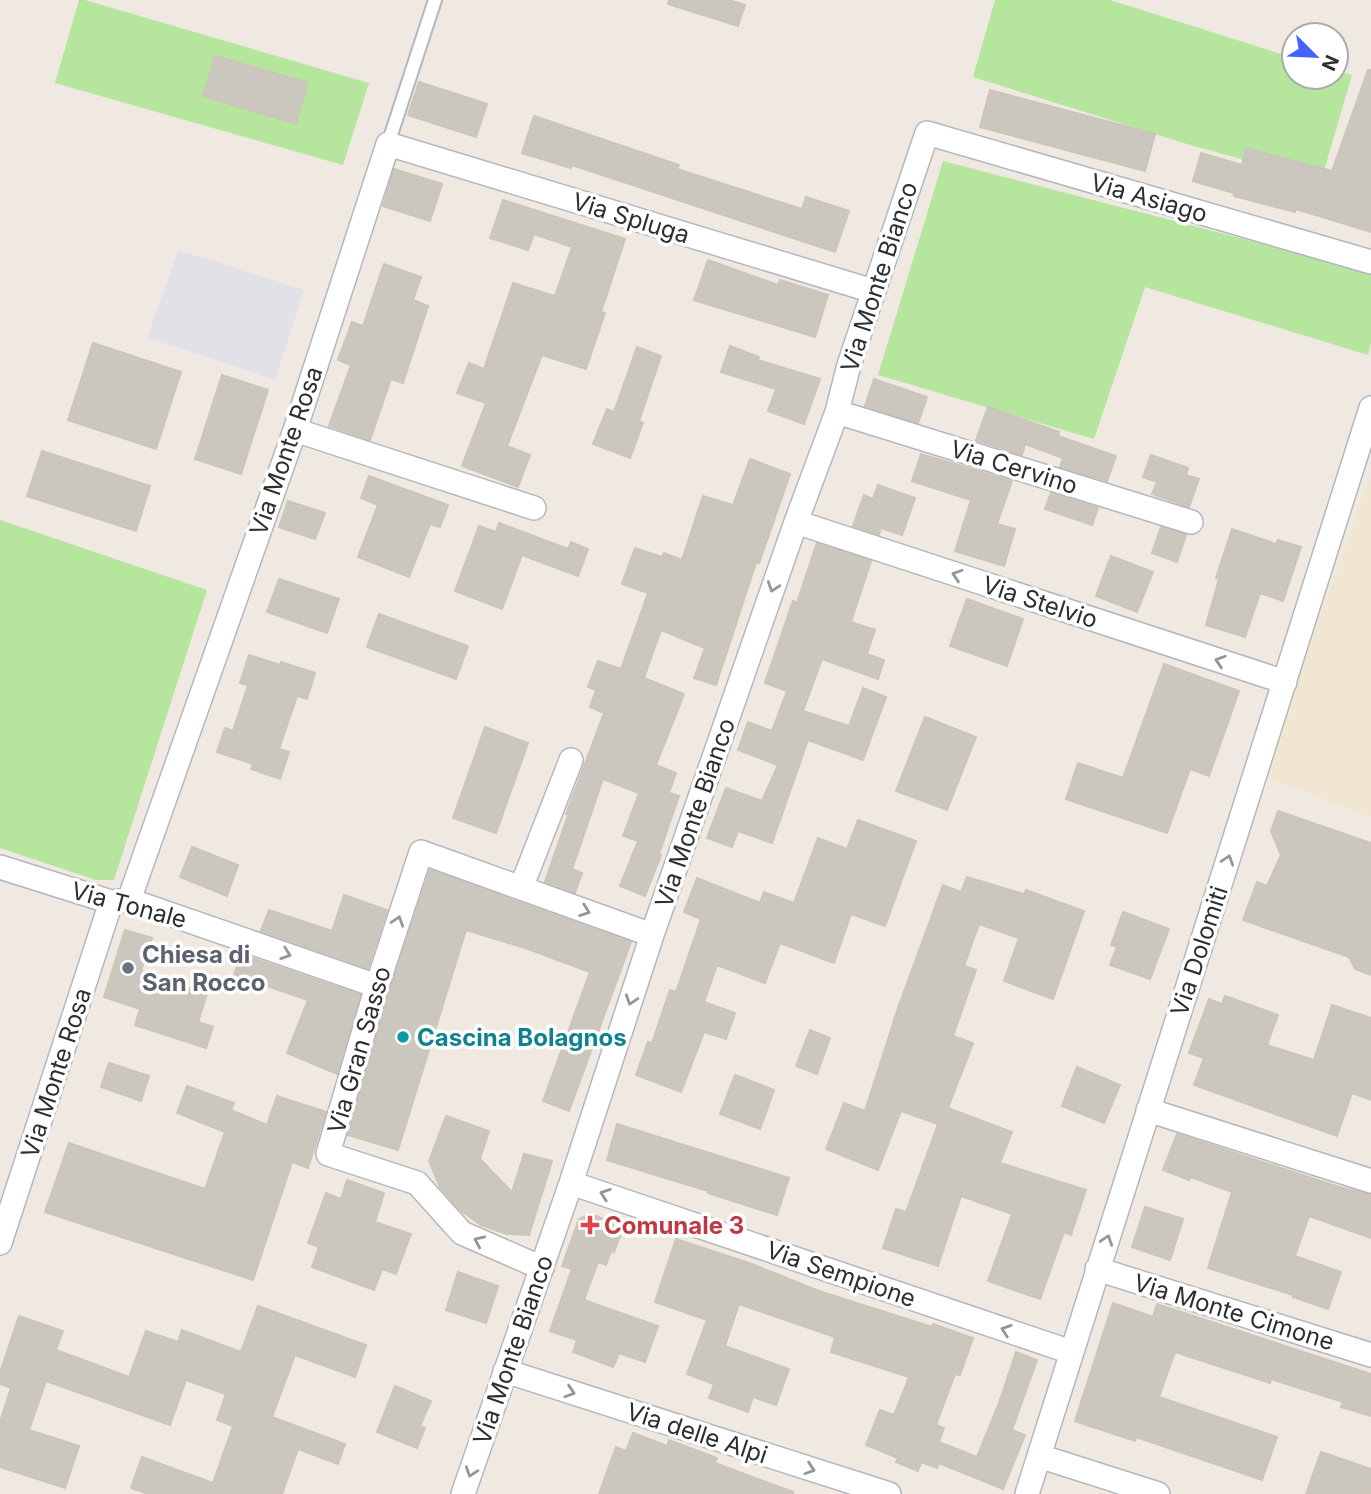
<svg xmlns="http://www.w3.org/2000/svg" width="1371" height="1494" font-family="Inter,sans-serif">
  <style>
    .industrial { fill: #e3e1e8 }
    .education { fill: #f0e6d1 }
    .green { fill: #b6e59e }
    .building { fill: #cbc7bf; stroke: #cbc5ba; stroke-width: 2 }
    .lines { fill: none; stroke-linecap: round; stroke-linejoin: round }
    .service-casing { stroke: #b4b7c1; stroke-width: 16 }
    .minor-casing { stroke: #b4b7c1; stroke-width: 26 }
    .service { stroke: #fff; stroke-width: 12 }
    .minor { stroke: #fff; stroke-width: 23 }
    .oneway { stroke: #969696 }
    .worship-dot { fill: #6b7280; stroke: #fff; stroke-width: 2.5 }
    .culture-dot { fill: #0f9aa8; stroke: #fff; stroke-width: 2.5 }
    .health-dot { fill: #e0444e; stroke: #fff; stroke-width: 2.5 }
    .labels { text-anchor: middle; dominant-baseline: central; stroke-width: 7; stroke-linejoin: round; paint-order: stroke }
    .street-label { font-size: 24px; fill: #2e2e2e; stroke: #fff }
    .worship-label { font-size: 24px; font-weight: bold; fill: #5b616d; stroke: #fff; text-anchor: start }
    .culture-label { font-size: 24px; font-weight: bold; fill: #0d838f; stroke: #fff; text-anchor: start }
    .health-label { font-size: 24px; font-weight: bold; fill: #be3a42; stroke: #fff; text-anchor: start }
  </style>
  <rect width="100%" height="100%" fill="#efe9e1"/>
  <!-- industrial -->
  <path class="industrial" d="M178 250 304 290 275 380 147 338Z"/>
  <!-- education -->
  <path class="education" d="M1371 475V817L1263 776Z"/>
  <!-- green -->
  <path class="green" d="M79 0H85L369 83 343 165 55 83Z
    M995 0H1110L1294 58V77H1336V71L1352 75 1321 181 1190 145 973 77Z
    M943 161 1371 272V343L1368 355 1145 287 1094 439 878 375Z
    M0 520 207 590 114 880H96L0 848Z"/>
  <!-- building -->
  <path class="building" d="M669 0H729L745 5 738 26 668 4Z
    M215 56 308 83 296 124 203 96Z
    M1368 70H1371V232L1296 209 1295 212 1234 196V193L1193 181 1201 153 1242 165 1246 148 1332 171Z
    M419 82 487 104 476 137 408 115Z
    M990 90 1155 134 1145 171 980 127Z
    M534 116 679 165 677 169 802 209 806 197 849 211 835 252 572 165 571 168 522 153Z
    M394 169 442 184 430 221 383 206Z
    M503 200 625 239 601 312 605 313 586 369 542 355 507 446 530 455 518 487 462 466 486 403 457 393 469 363 484 369 513 283 555 296 572 247 534 234 528 250 490 238Z
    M708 260 778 285 780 280 828 295 815 337 694 300Z
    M384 264 421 277 413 300 428 306 403 383 391 379 370 440 329 426 351 365 338 360 352 322 363 326Z
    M93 343 181 372 156 449 68 420Z
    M730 346 759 357 758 360 820 379 804 424 768 411 776 389 721 372Z
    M637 347 661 356 639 421 643 423 630 458 593 444 607 409 614 412Z
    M222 375 268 390 241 474 195 459Z
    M874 379 927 397 918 423 865 406Z
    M988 407 1059 432 1058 436 1116 456 1107 481 1060 467 1063 458 1025 444 1022 455 976 440Z
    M42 451 150 486 136 531 27 496Z
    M921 454 1012 481 997 524 1015 529 1004 566 955 551 971 500 912 481Z
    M1151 455 1188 468 1186 475 1199 479 1189 507 1152 494 1157 482 1143 477Z
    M750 459 790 474 759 563H756L716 685 694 678 705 648 661 630 644 678 684 694 656 765 676 773 669 793 679 796 659 854 661 855 645 896 620 886 638 841 623 836 639 793 603 779 572 869 582 873 575 893 545 882 568 815 566 814 604 713 590 707 596 690 588 687 598 661 621 669 648 593 622 584 635 548 662 557 664 553 682 560 703 496 733 505Z
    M369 476 448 505 440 527 430 524 409 577 358 557 378 505 361 498Z
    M878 485 915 498 902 535 881 528 879 535 853 526 864 495 873 499Z
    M1051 493 1098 508 1092 525 1045 509Z
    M288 501 325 513 315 539 279 527Z
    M499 523 568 549 571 542 588 549 578 576 522 555 502 609 455 591 479 526 496 532Z
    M1161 527 1186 535 1177 562 1152 553Z
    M1232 529 1276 544 1278 540 1301 547 1283 601 1260 593 1245 637 1206 625 1219 579 1216 578Z
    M817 543 871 561 851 622 875 630 867 654 884 660 878 679 822 659 803 711 849 726 863 688 886 697 863 760 808 740 772 843 738 831 732 847 707 838 726 788 762 801 778 765 738 750 748 722 772 731 787 691 765 683 793 601 797 603Z
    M1111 556 1153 572 1137 612 1096 596Z
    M279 579 339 599 327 633 267 612Z
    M967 599 1023 619 1007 666 950 646Z
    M379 614 468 646 456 679 367 647Z
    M249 655 280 665 281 662 315 673 307 699 297 696 279 749 289 752 280 779 251 769 253 764 217 752 225 728 233 731 248 685 240 683Z
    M1164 664 1239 691 1209 776 1190 769 1167 833 1066 799 1078 763 1123 778Z
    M925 717 976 737 947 810 896 791Z
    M485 727 528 743 496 833 453 818Z
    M1278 811 1371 843V975L1355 969 1349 957 1243 920 1257 882 1267 886 1281 855 1271 831Z
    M858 820 916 841 885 926 851 914 834 963 780 943 765 983 717 965 704 1002 735 1013 726 1039 704 1032 681 1092 636 1075 648 1042 652 1043 670 990 676 992 701 919 684 912 697 878 760 903 764 892 794 903 818 838 847 849Z
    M192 847 238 865 227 896 180 877Z
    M430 870 631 942 569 1111 543 1101 590 972 525 948 466 930 398 1150 348 1135 390 990Z
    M967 877 1024 894 1026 890 1084 911 1053 999 1004 981 1019 938 979 924 964 966 976 970 953 1036 973 1043 948 1108 1012 1132 1000 1163 1086 1190 1071 1235 1064 1232 1040 1299 988 1281 1012 1214 961 1196 938 1266 883 1248 896 1209 906 1212 938 1124 901 1111 878 1170 826 1149 844 1103 865 1111 898 1008 943 885 961 892Z
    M344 895 387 910 368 968 261 931 269 910 332 931Z
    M1123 912 1169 929 1150 979 1110 965 1117 947 1111 945Z
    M125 930 152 938 141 971 207 994 198 1022 213 1027 206 1048 135 1025 140 1009 104 997Z
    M241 954 360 995 337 1074 287 1053 308 1000 234 975Z
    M1225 996 1278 1015 1267 1045 1314 1060 1332 1005 1371 1018V1100L1352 1093 1337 1136 1194 1085 1204 1058 1189 1053 1209 999 1222 1004Z
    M810 1030 830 1038 817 1074 796 1066Z
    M109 1063 149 1076 141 1101 101 1087Z
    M1077 1067 1120 1085 1104 1123 1062 1106Z
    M735 1075 774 1090 760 1129 720 1114Z
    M187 1086 234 1103 231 1110 267 1125 277 1096 326 1112 308 1168 292 1162 253 1280 45 1212 69 1143 205 1189 225 1132 177 1113Z
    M446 1116 489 1131 480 1159 512 1192 524 1154 552 1161 529 1235 507 1234 481 1225 459 1209 440 1187 429 1161Z
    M617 1124 789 1178 777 1215 708 1193V1191L607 1160Z
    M1177 1134 1336 1186 1371 1195V1238L1309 1216 1295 1256 1341 1272 1328 1309 1293 1297V1295L1208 1268 1232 1192 1191 1177 1189 1180 1163 1170Z
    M347 1180 384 1193 375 1222 411 1234 396 1274 382 1269 374 1290 312 1267 319 1247 308 1243 326 1193 341 1199Z
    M1145 1207 1183 1219 1170 1260 1132 1247Z
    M590 1214 624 1226 614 1252 611 1251 606 1265 598 1262 584 1300 658 1326 645 1362 619 1353 613 1367 573 1352 577 1340 550 1331 572 1269 562 1266 579 1219Z
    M676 1239 752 1264 819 1291 932 1327 933 1324 973 1338 960 1375 955 1374 936 1425 944 1428 939 1442 977 1457 999 1403 1016 1352 1037 1360 1012 1430 1025 1435 1003 1489 939 1463 937 1468 921 1462 918 1471 896 1462 898 1458 866 1445 880 1410 894 1415 909 1377 831 1352 835 1337 739 1304 725 1346 789 1369 776 1405 753 1397 748 1412 709 1398 714 1384 687 1374 707 1320 655 1302Z
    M458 1272 498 1286 486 1323 446 1310Z
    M1113 1303 1153 1317 1157 1304 1371 1374V1416L1341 1407 1343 1402 1271 1379 1270 1383 1175 1352 1159 1397 1277 1437 1262 1480 1136 1437 1135 1441 1075 1421Z
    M258 1306 366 1345 355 1377 295 1355 272 1417 345 1444 338 1464 298 1449 282 1494H148L131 1488 142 1457 213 1483 233 1426 217 1420 226 1394 186 1380 170 1425 46 1381 29 1430 79 1446 65 1488 0 1467V1422L11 1388 0 1384V1373L19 1316 63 1331 56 1350 129 1377 146 1331 178 1342 182 1330 241 1352Z
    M395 1386 431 1401 420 1426 425 1428 417 1448 377 1432Z
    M633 1433 667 1446 669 1440 717 1458 715 1463 793 1492V1494H599L616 1447 626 1451Z
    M1321 1452 1371 1469V1494H1306Z"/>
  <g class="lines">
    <defs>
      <path id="service" d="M388 144 435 0"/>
      <path id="minor" d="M837 412 1191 522
        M295 430 534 508
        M796 522 1285 682
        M0 867 111 902 129 900 377 986
        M521 888 571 760
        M129 900 295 430 388 144 873 291
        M1148 1110 1371 1181
        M571 1183 1071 1352
        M0 1243 111 902
        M542 1268 462 1233 417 1183 328 1154 377 986 421 852 652 935
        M1097 1269 1371 1355
        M505 1371 889 1494
        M1039 1456 1158 1494
        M463 1494 571 1183 652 935 796 522 837 412 849 365 927 133 1371 262
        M1027 1494 1371 408"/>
    </defs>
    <!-- service casing -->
    <use href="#service" class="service-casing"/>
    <!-- minor casing -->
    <use href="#minor" class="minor-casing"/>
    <!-- service -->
    <use href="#service" class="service"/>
    <!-- minor -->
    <use href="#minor" class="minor"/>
  </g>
  <!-- one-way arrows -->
  <defs><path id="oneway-chevron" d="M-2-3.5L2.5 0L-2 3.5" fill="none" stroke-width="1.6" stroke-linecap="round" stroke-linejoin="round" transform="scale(1.75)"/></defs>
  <g class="oneway">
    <use href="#oneway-chevron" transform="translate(957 575) rotate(-162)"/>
    <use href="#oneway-chevron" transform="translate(773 587) rotate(109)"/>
    <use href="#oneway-chevron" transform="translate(1220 661) rotate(-162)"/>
    <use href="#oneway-chevron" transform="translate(1228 860) rotate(-72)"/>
    <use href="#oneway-chevron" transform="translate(585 911) rotate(20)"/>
    <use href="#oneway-chevron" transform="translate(398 921) rotate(-72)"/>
    <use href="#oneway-chevron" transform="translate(286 954) rotate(19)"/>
    <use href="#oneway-chevron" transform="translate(631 1000) rotate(108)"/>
    <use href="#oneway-chevron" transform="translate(605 1194) rotate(-161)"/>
    <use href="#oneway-chevron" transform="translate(1107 1240) rotate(-72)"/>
    <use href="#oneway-chevron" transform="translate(479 1241) rotate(-156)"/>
    <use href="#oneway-chevron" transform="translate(1006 1330) rotate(-161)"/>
    <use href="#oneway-chevron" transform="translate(570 1392) rotate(18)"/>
    <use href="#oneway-chevron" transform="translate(810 1469) rotate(18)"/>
    <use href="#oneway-chevron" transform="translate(471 1472) rotate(109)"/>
  </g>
  <!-- markers -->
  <circle class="worship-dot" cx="128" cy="968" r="7"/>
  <circle class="culture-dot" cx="403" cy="1037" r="7"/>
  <path class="health-dot" d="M586.5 1214.5h7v7h7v7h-7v7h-7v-7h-7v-7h7z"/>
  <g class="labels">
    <!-- street labels -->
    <g class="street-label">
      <text transform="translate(1149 198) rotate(16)">Via Asiago</text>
      <text transform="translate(631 218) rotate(17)">Via Spluga</text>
      <text transform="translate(879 277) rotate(-72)">Via Monte Bianco</text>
      <text transform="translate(286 451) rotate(-71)">Via Monte Rosa</text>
      <text transform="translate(1014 467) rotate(17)">Via Cervino</text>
      <text transform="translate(1040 602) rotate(18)">Via Stelvio</text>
      <text transform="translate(695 813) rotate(-71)">Via Monte Bianco</text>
      <text transform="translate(129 905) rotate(15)">Via Tonale</text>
      <text transform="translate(1199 951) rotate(-72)">Via Dolomiti</text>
      <text transform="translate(359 1050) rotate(-74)">Via Gran Sasso</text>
      <text transform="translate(56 1073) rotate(-72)">Via Monte Rosa</text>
      <text transform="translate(841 1274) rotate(19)">Via Sempione</text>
      <text transform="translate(1234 1312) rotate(17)">Via Monte Cimone</text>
      <text transform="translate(513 1350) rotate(-71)">Via Monte Bianco</text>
      <text transform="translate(697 1433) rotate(18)">Via delle Alpi</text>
    </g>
    <!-- worship labels -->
    <g class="worship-label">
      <text x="142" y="954">Chiesa di<tspan x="142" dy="28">San Rocco</tspan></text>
    </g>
    <!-- culture labels -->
    <g class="culture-label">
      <text x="417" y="1037">Cascina Bolagnos</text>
    </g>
    <!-- health labels -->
    <g class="health-label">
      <text x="604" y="1225">Comunale 3</text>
    </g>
  </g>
  <!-- north arrow -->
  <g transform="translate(1315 56) rotate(114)"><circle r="33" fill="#ffffff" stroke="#ababab" stroke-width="2"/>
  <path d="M0-5L12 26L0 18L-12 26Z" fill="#4264fb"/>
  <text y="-10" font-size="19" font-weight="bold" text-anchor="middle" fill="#2e2e2e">N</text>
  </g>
</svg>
